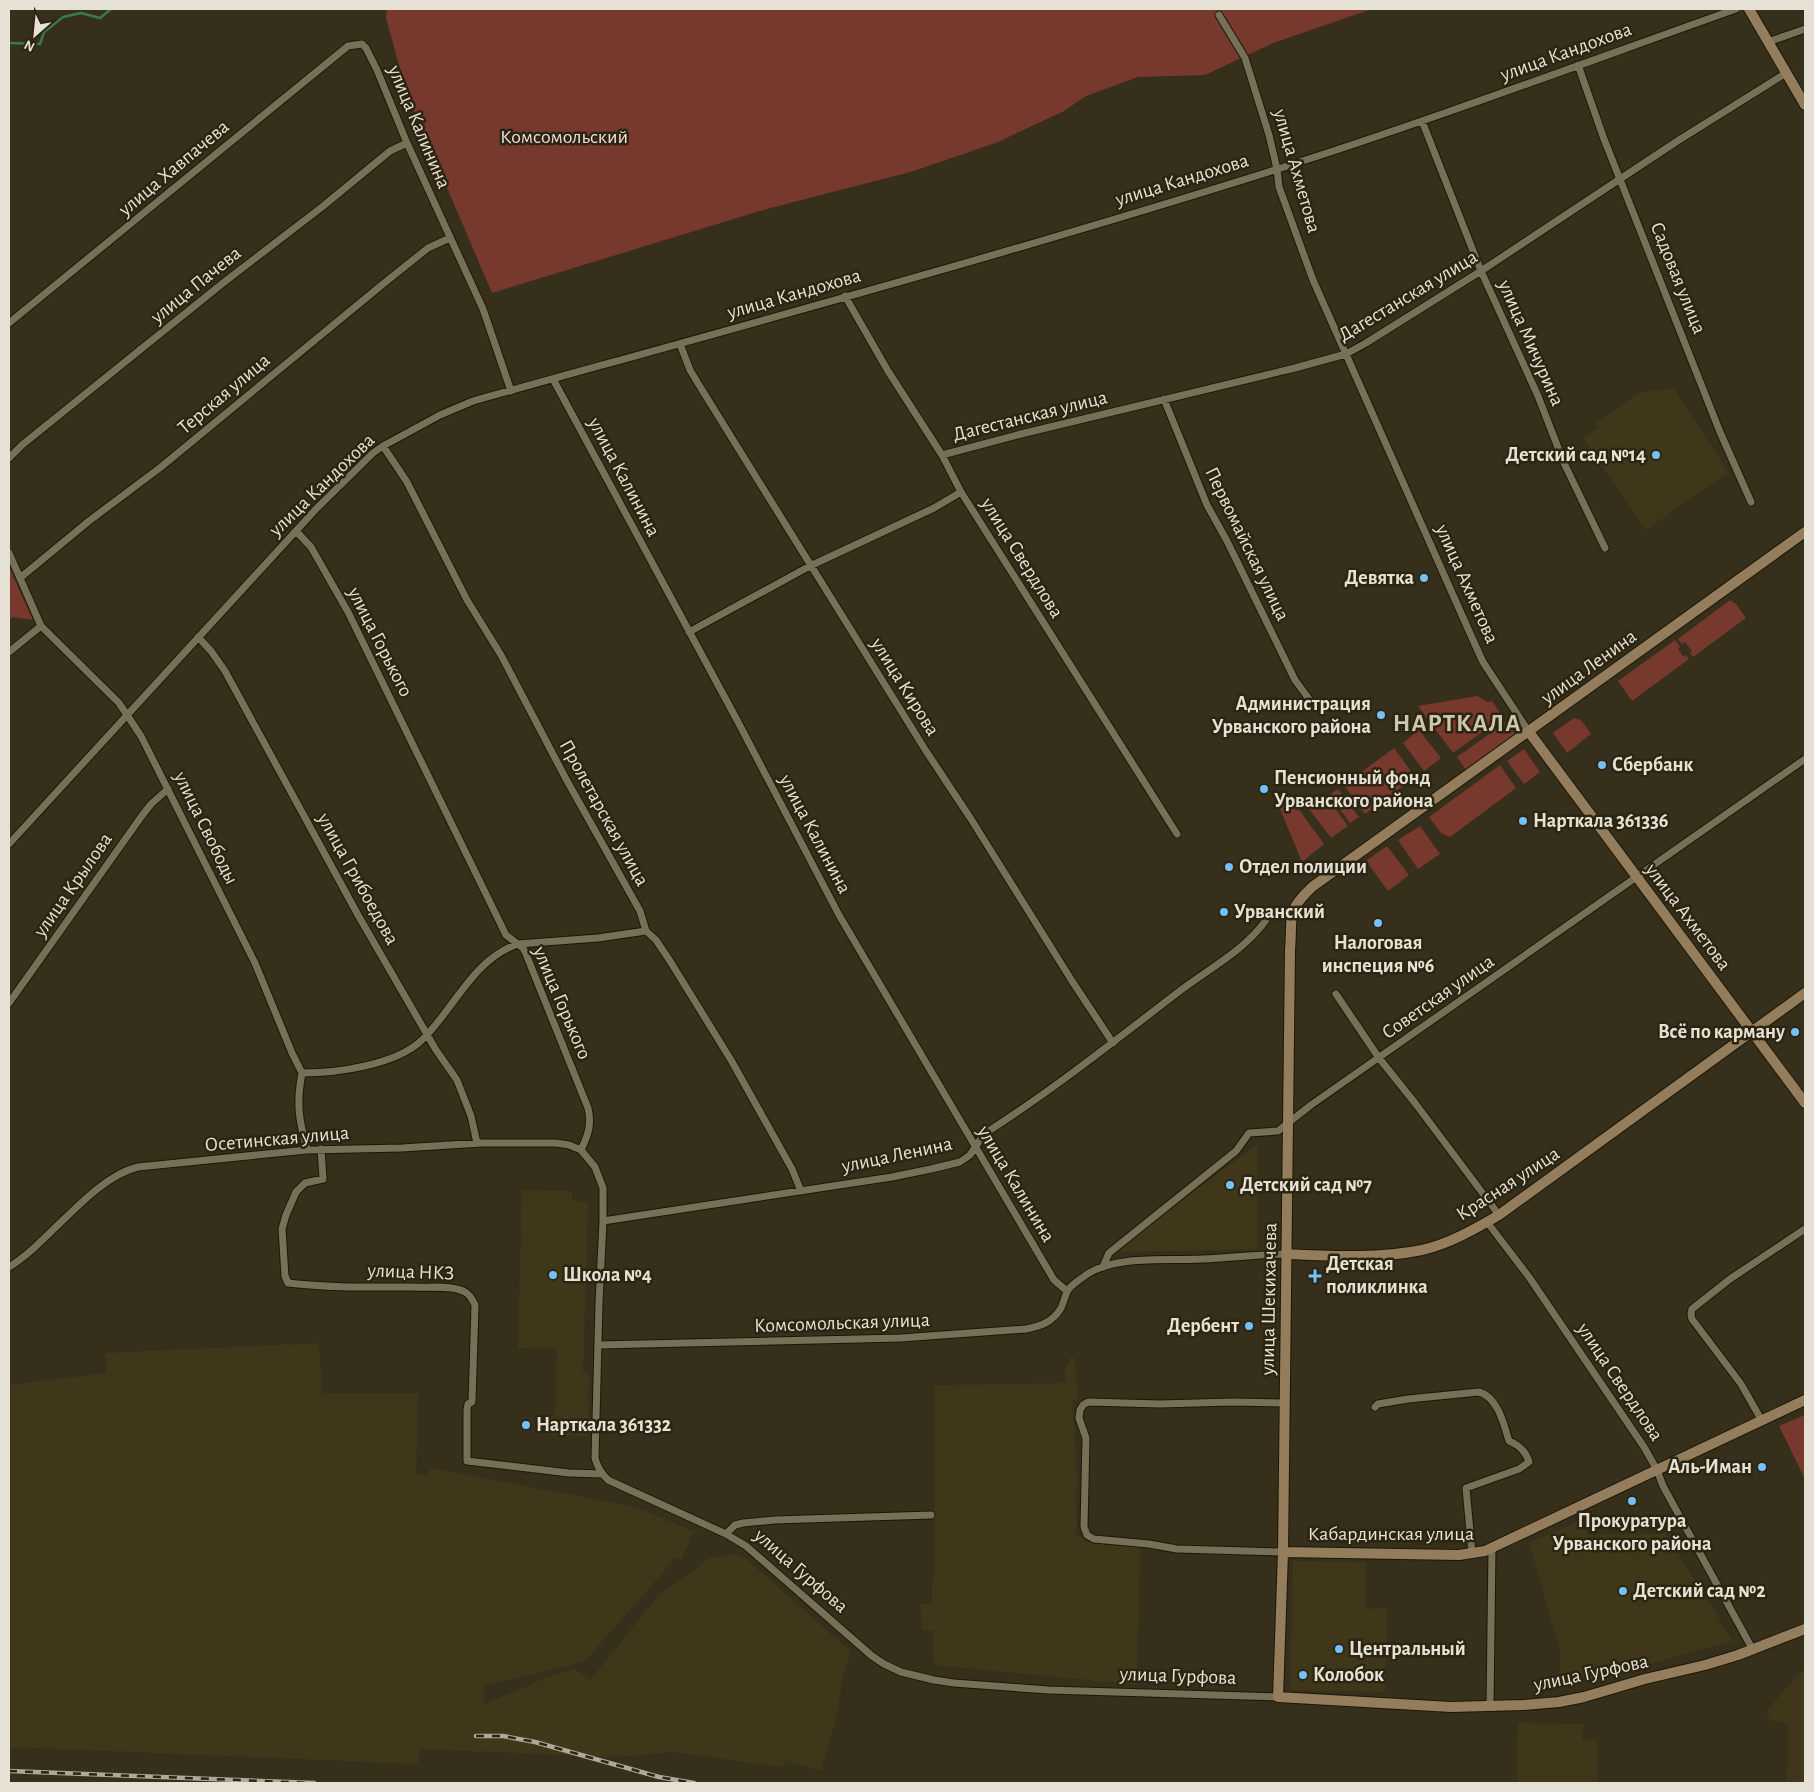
<svg xmlns="http://www.w3.org/2000/svg" width="1814" height="1792" font-family="'Alegreya Sans',sans-serif">
  <style>
    .built { fill: #40371b }
    .green { fill: #77382d }
    .lines { fill: none; stroke-linecap: round; stroke-linejoin: round }
    .stream { stroke: #3a794c; stroke-width: 2.5 }
    .street-casing { stroke: #1d1704; stroke-width: 9 }
    .secondary-casing { stroke: #1d1704; stroke-width: 12 }
    .street { stroke: #777059; stroke-width: 7 }
    .secondary { stroke: #947d5c; stroke-width: 10 }
    .rail-casing { stroke: #aea99b; stroke-width: 4.5 }
    .rail { stroke: #2c2511; stroke-width: 2.5; stroke-dasharray: 8; stroke-linecap: butt }
    .poi-dot { fill: #75c0f6; stroke: #2c2511; stroke-width: 2 }
    .labels { text-anchor: middle; dominant-baseline: central; stroke-width: 5; stroke-linejoin: round; paint-order: stroke }
    .street-label { font-size: 20px; fill: #e5e1d5; stroke: #2c2511 }
    .park-label { font-size: 20px; fill: #f1dbd7; stroke: #2c2511 }
    .poi-label { font-size: 20px; font-weight: bold; fill: #e5e1d5; stroke: #2c2511; text-anchor: start }
    .district-label { font-size: 25px; font-weight: bold; letter-spacing: 1px; fill: #cec6ae; stroke: #2c2511 }
  </style>
  <rect width="100%" height="100%" fill="#362f1b"/>
  <!-- built -->
  <path class="built" d="M1674 389 1728 472 1646 530 1583 438 1599 428 1596 423 1640 392Z
    M1257 1145 1258 1249 1117 1252 1150 1224Z
    M522 1190 572 1191V1201L588 1202 583 1373 589 1374 588 1436 545 1435 546 1416H555L557 1349 518 1348Z
    M319 1343 322 1393H418L416 1474 428 1475 431 1468 625 1505 648 1512 694 1532 681 1560 674 1557 667 1568 584 1662 483 1686 485 1704 548 1677 575 1669 590 1680 658 1596 710 1558 737 1554 744 1557 851 1652 842 1677 838 1711 821 1771 786 1760 782 1767 673 1752 616 1757 420 1749 418 1764 9 1747V1385L107 1373 105 1353Z
    M1069 1358H1075L1078 1400H1072L1077 1475 1076 1533 1087 1542 1140 1547 1137 1685 934 1665 933 1630H922L921 1604H932V1582L934 1581 935 1385 1066 1383 1065 1365 1069 1364Z
    M1580 1519 1589 1535 1666 1534 1733 1641 1559 1689 1560 1651 1529 1542 1565 1528Z
    M1293 1561 1366 1562V1608L1387 1609 1385 1692 1290 1690Z
    M1805 1667V1783H1787L1788 1723 1770 1720 1766 1711Z
    M1518 1723 1583 1724 1582 1740 1598 1741 1597 1783H1517Z"/>
  <!-- green -->
  <path class="green" d="M387 9H1372L1273 43 1205 75 1138 77 1086 96 1064 111 998 142 914 171 763 210 492 293 407 94 386 18Z
    M9 567 33 620 13 617 9 620Z
    M1730 600 1736 604 1746 618 1693 657 1690 653 1692 651 1685 642 1682 644 1678 639Z
    M1675 640 1680 647 1678 649 1683 656 1686 655 1689 659 1632 701 1618 681Z
    M1477 696 1488 702 1492 701 1503 717 1453 753 1418 706Z
    M1574 718 1581 720 1591 734 1567 753 1553 733Z
    M1506 722 1515 734 1466 770 1457 757Z
    M1419 730 1441 758 1424 771 1403 743Z
    M1394 748 1415 777 1365 814 1344 785Z
    M1524 749 1540 772 1524 784 1507 761Z
    M1500 765 1516 788 1450 837 1441 833 1429 817Z
    M1338 789 1359 817 1350 823 1329 795Z
    M1326 796 1348 826 1331 838 1309 809Z
    M1292 800 1324 844 1302 862 1280 809Z
    M1420 826 1440 854 1418 869 1398 840Z
    M1387 846 1409 875 1388 891 1366 861Z
    M1805 1415V1479L1779 1426Z"/>
  <g class="lines">
    <!-- stream -->
    <path class="stream" d="M9 43 40 44 44 32 63 17 81 13 100 18 111 9"/>
    <defs>
      <path id="street" d="M1219 15 1245 58 1269 135 1277 169 1279 187 1313 280 1473 640 1483 662 1529 732
        M1768 42 1805 29
        M1578 65 1604 139 1720 432 1751 502
        M1422 121 1481 271 1538 396 1564 463 1605 548
        M845 296 888 371 942 455 961 492 1177 834
        M9 323 348 46 362 44 366 48 377 70 407 143 483 309 511 391
        M680 344 690 370 699 385 926 751 971 819 1072 981 1113 1043
        M553 379 737 720 839 915 1054 1280 1067 1291
        M1164 399 1207 505 1227 541 1295 680 1309 699
        M383 446 407 482 467 600 501 655 566 779 640 911 646 931 656 940 670 961 731 1060 792 1169 801 1191
        M942 455 1021 434 1295 368 1346 354 1366 343 1481 271 1679 140 1786 73
        M9 458 22 445 223 283 322 207 390 151 407 143
        M296 531 311 547 348 612 506 935 523 948 526 954 588 1108C592 1125 588 1135 581 1150
        M9 553 41 626 119 703 141 736 255 963 292 1053 302 1073C296 1104 299 1120 307 1150
        M20 578 89 521 161 467 383 284 428 248 450 238
        M689 632 810 566 934 508 961 492
        M198 637 211 651 225 671 358 915 436 1050 457 1080 471 1116 477 1143
        M9 652 41 626
        M9 844 317 508 373 453 383 446 440 415 473 401C742 326 1012 253 1278 169 1432 120 1584 63 1736 9
        M1336 994 1379 1058 1415 1103 1499 1215
        M9 1003 141 817 151 804 168 789
        M302 1073C337 1073 396 1065 422 1040 454 1009 473 959 518 944L598 938 646 931
        M321 1149 323 1179 305 1183 296 1192 286 1215 282 1229 285 1276 288 1283C330 1288 371 1287 413 1287 426 1288 451 1285 463 1291 470 1294 472 1299 475 1305L472 1402 468 1404 467 1410V1461L569 1473 602 1474
        M603 1221 892 1177 931 1169 960 1162 970 1155 984 1134C1053 1090 1117 1039 1181 990 1210 968 1245 950 1266 920
        M1487 1222 1529 1277 1644 1447 1657 1470 1663 1486 1753 1650
        M9 1267C50 1242 92 1178 138 1167L307 1150 402 1148 482 1143H556L569 1145 581 1150 595 1167 603 1188V1221L599 1303 595 1458C597 1467 601 1473 608 1480L726 1534 746 1546 872 1656 884 1664 901 1672 934 1680 954 1683 1048 1690 1278 1697
        M1103 1267 1109 1253 1236 1151 1249 1133 1278 1131 1311 1105 1805 759
        M598 1345 901 1338 1026 1329C1041 1326 1053 1322 1061 1308 1064 1302 1065 1295 1068 1290 1073 1283 1082 1278 1089 1273 1120 1255 1167 1261 1202 1259 1230 1258 1258 1254 1287 1254
        M1375 1407 1378 1404 1408 1399 1479 1392C1498 1397 1504 1425 1509 1441 1519 1445 1526 1451 1529 1462L1519 1469 1466 1488 1472 1553
        M1762 1421 1741 1384 1692 1319 1691 1314 1692 1309 1730 1279 1805 1229
        M726 1534 735 1525 743 1523 775 1520 931 1515
        M1283 1552 1177 1549 1149 1544 1094 1539 1087 1535 1084 1527 1086 1438 1079 1418 1080 1410 1083 1405 1088 1402 1160 1404 1233 1402 1285 1403
        M1490 1707 1492 1548"/>
      <path id="secondary" d="M1749 9 1805 105
        M1805 532 1312 887C1285 913 1293 915 1290 950L1283 1552 1278 1697 1451 1707 1523 1705 1559 1702 1584 1697 1645 1679 1705 1665 1738 1655 1805 1629
        M1529 732 1805 1103
        M1287 1254C1330 1256 1378 1259 1422 1250 1449 1244 1475 1229 1499 1215L1805 993
        M1283 1552 1459 1555 1485 1551 1805 1400"/>
    </defs>
    <!-- street casing -->
    <use href="#street" class="street-casing"/>
    <!-- secondary casing -->
    <use href="#secondary" class="secondary-casing"/>
    <!-- street -->
    <use href="#street" class="street"/>
    <!-- secondary -->
    <use href="#secondary" class="secondary"/>
    <defs>
      <path id="rail" d="M476 1736H503L535 1742 659 1777 694 1783
        M9 1771 314 1783"/>
    </defs>
    <!-- rail casing -->
    <use href="#rail" class="rail-casing"/>
    <!-- rail -->
    <use href="#rail" class="rail"/>
  </g>
  <!-- markers -->
  <g class="poi-dot">
    <circle cx="1656" cy="455" r="5"/>
    <circle cx="1424" cy="578" r="5"/>
    <circle cx="1381" cy="715" r="5"/>
    <circle cx="1602" cy="765" r="5"/>
    <circle cx="1264" cy="789" r="5"/>
    <circle cx="1523" cy="821" r="5"/>
    <circle cx="1229" cy="867" r="5"/>
    <circle cx="1224" cy="912" r="5"/>
    <circle cx="1378" cy="923" r="5"/>
    <circle cx="1795" cy="1032" r="5"/>
    <circle cx="1230" cy="1185" r="5"/>
    <circle cx="553" cy="1275" r="5"/>
    <path d="M1312.5 1268.5h5v5h5v5h-5v5h-5v-5h-5v-5h5z"/>
    <circle cx="1249" cy="1326" r="5"/>
    <circle cx="526" cy="1425" r="5"/>
    <circle cx="1762" cy="1467" r="5"/>
    <circle cx="1632" cy="1501" r="5"/>
    <circle cx="1623" cy="1591" r="5"/>
    <circle cx="1339" cy="1649" r="5"/>
    <circle cx="1303" cy="1675" r="5"/>
  </g>
  <g class="labels">
    <!-- street labels -->
    <g class="street-label">
      <text transform="translate(1566 52) rotate(-20)">улица Кандохова</text>
      <text transform="translate(419 127) rotate(67)">улица Калинина</text>
      <text transform="translate(174 168) rotate(-40)">улица Хавпачева</text>
      <text transform="translate(1297 171) rotate(74)">улица Ахметова</text>
      <text transform="translate(1182 180) rotate(-17)">улица Кандохова</text>
      <text transform="translate(1678 278) rotate(68)">Садовая улица</text>
      <text transform="translate(196 285) rotate(-39)">улица Пачева</text>
      <text transform="translate(794 294) rotate(-16)">улица Кандохова</text>
      <text transform="translate(1408 296) rotate(-31)">Дагестанская улица</text>
      <text transform="translate(1531 343) rotate(66)">улица Мичурина</text>
      <text transform="translate(224 394) rotate(-40)">Терская улица</text>
      <text transform="translate(1030 416) rotate(-14)">Дагестанская улица</text>
      <text transform="translate(624 477) rotate(62)">улица Калинина</text>
      <text transform="translate(322 485) rotate(-44)">улица Кандохова</text>
      <text transform="translate(1247 544) rotate(64)">Первомайская улица</text>
      <text transform="translate(1022 558) rotate(58)">улица Свердлова</text>
      <text transform="translate(1467 584) rotate(66)">улица Ахметова</text>
      <text transform="translate(380 642) rotate(63)">улица Горького</text>
      <text transform="translate(1589 667) rotate(-36)">улица Ленина</text>
      <text transform="translate(905 687) rotate(58)">улица Кирова</text>
      <text transform="translate(604 813) rotate(61)">Пролетарская улица</text>
      <text transform="translate(206 828) rotate(64)">улица Свободы</text>
      <text transform="translate(815 834) rotate(62)">улица Калинина</text>
      <text transform="translate(358 879) rotate(61)">улица Грибоедова</text>
      <text transform="translate(73 885) rotate(-55)">улица Крылова</text>
      <text transform="translate(1688 917) rotate(53)">улица Ахметова</text>
      <text transform="translate(1438 997) rotate(-35)">Советская улица</text>
      <text transform="translate(562 1003) rotate(67)">улица Горького</text>
      <text transform="translate(277 1139) rotate(-5)">Осетинская улица</text>
      <text transform="translate(897 1155) rotate(-12)">улица Ленина</text>
      <text transform="translate(1016 1184) rotate(59)">улица Калинина</text>
      <text transform="translate(1508 1184) rotate(-33)">Красная улица</text>
      <text transform="translate(411 1272) rotate(2)">улица НКЗ</text>
      <text transform="translate(1269 1299) rotate(-89)">улица Шекихачева</text>
      <text transform="translate(842 1323) rotate(-2)">Комсомольская улица</text>
      <text transform="translate(1620 1382) rotate(56)">улица Свердлова</text>
      <text x="1391" y="1534">Кабардинская улица</text>
      <text transform="translate(801 1571) rotate(41)">улица Гурфова</text>
      <text transform="translate(1591 1673) rotate(-12)">улица Гурфова</text>
      <text transform="translate(1178 1676) rotate(2)">улица Гурфова</text>
    </g>
    <!-- park labels -->
    <g class="park-label">
      <text x="564" y="137">Комсомольский</text>
    </g>
    <!-- poi labels -->
    <g class="poi-label">
      <text x="1646" y="455" text-anchor="end">Детский сад №14</text>
      <text x="1414" y="578" text-anchor="end">Девятка</text>
      <text x="1371" y="704" text-anchor="end">Администрация<tspan x="1371" dy="23">Урванского района</tspan></text>
      <text x="1612" y="765">Сбербанк</text>
      <text x="1274" y="778">Пенсионный фонд<tspan x="1274" dy="23">Урванского района</tspan></text>
      <text x="1533" y="821">Нарткала 361336</text>
      <text x="1239" y="867">Отдел полиции</text>
      <text x="1234" y="912">Урванский</text>
      <text x="1378" y="943" text-anchor="middle">Налоговая<tspan x="1378" dy="23">инспеция №6</tspan></text>
      <text x="1785" y="1032" text-anchor="end">Всё по карману</text>
      <text x="1240" y="1185">Детский сад №7</text>
      <text x="1326" y="1264">Детская<tspan x="1326" dy="23">поликлинка</tspan></text>
      <text x="563" y="1275">Школа №4</text>
      <text x="1239" y="1326" text-anchor="end">Дербент</text>
      <text x="536" y="1425">Нарткала 361332</text>
      <text x="1752" y="1467" text-anchor="end">Аль-Иман</text>
      <text x="1632" y="1521" text-anchor="middle">Прокуратура<tspan x="1632" dy="23">Урванского района</tspan></text>
      <text x="1633" y="1591">Детский сад №2</text>
      <text x="1349" y="1649">Центральный</text>
      <text x="1313" y="1675">Колобок</text>
    </g>
    <!-- district labels -->
    <g class="district-label">
      <text x="1457" y="723">НАРТКАЛА</text>
    </g>
  </g>
  <!-- border -->
  <rect width="1814" height="1792" fill="none" stroke="#e5e1d5" stroke-width="20"/>
  <!-- north arrow -->
  <g transform="translate(35 35) rotate(207)" stroke="#2c2511" stroke-width="4" paint-order="stroke">
  <path d="M0-4L9 19L0 12L-9 19Z" fill="#e5e1d5"/>
  <text y="-8" font-size="14" font-weight="bold" text-anchor="middle" fill="#e5e1d5">N</text>
  </g>
</svg>
